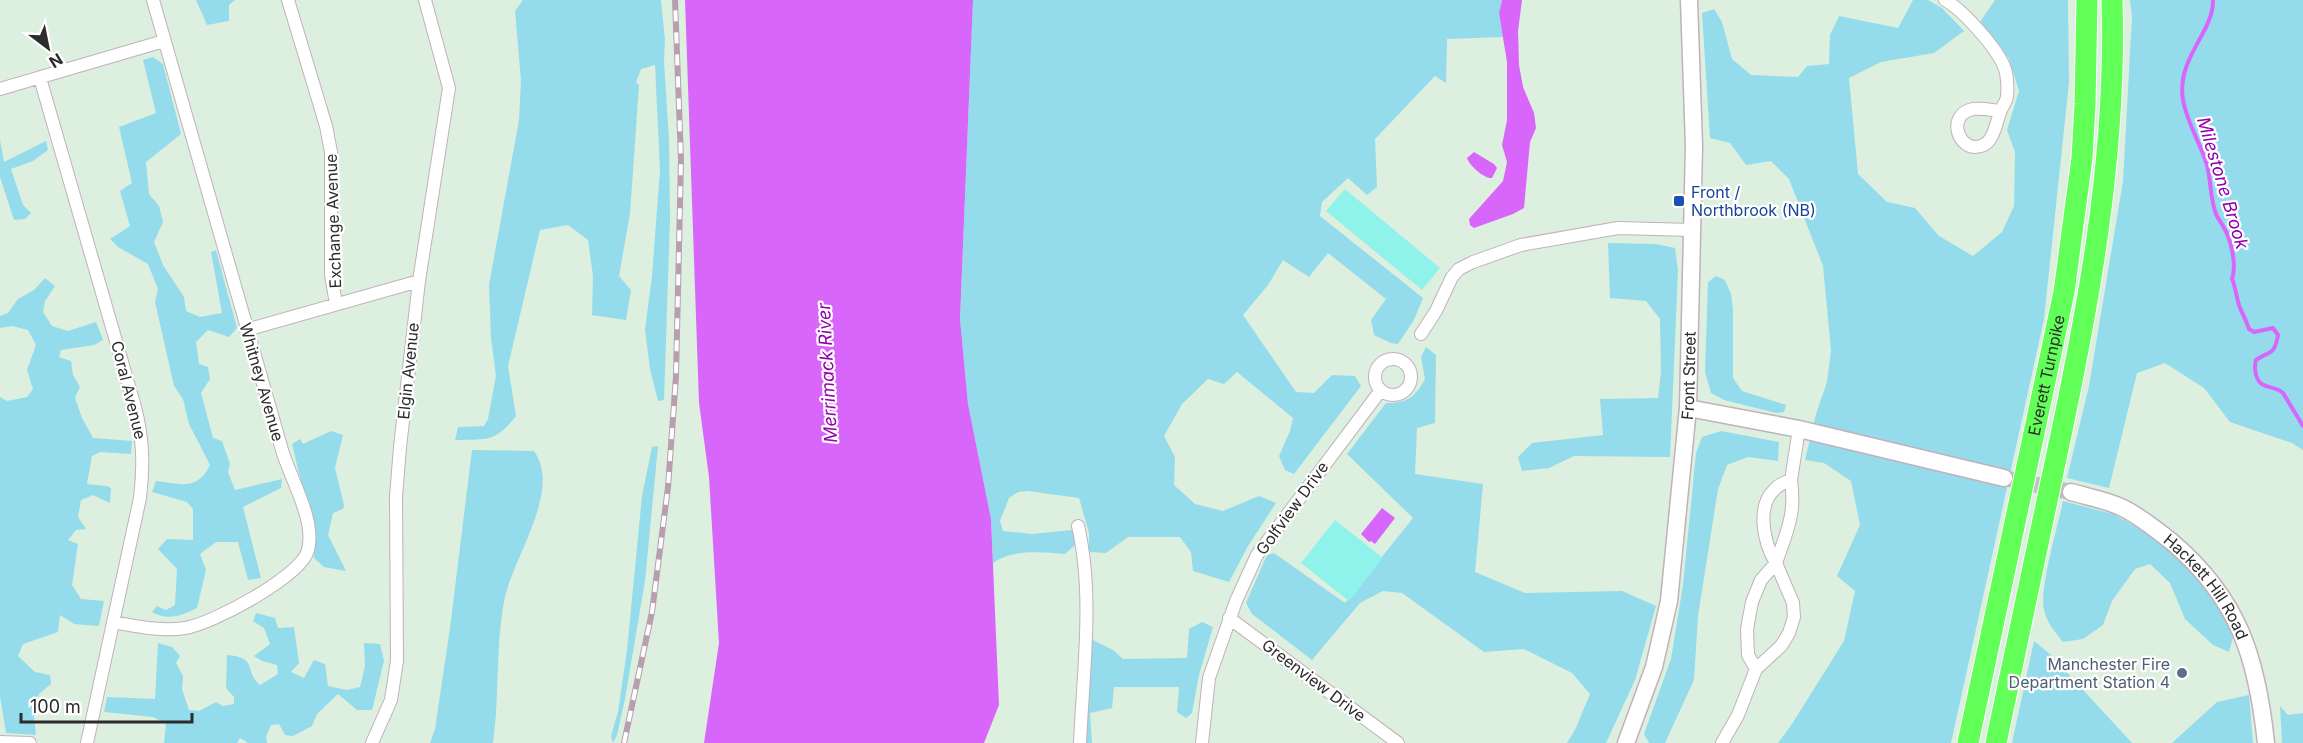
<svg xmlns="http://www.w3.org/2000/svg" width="2303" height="743" font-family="Inter,sans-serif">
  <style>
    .green { fill: #94dceb }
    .pitch { fill: #8ff3ec }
    .water { fill: #d966fb }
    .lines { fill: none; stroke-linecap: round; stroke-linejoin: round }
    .stream { stroke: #d966fb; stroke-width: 4 }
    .secondary-tunnel { stroke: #bac8ba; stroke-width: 16; stroke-dasharray: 16 8; stroke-linecap: butt }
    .street-casing { stroke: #c1b1bc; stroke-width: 14 }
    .secondary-casing { stroke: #c1b1bc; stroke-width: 19 }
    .highway-casing { stroke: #fff; stroke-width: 23 }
    .street { stroke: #fff; stroke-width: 12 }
    .secondary { stroke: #fff; stroke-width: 16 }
    .highway { stroke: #62ff58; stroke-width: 21 }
    .rail-casing { stroke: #b89faf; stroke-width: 6 }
    .rail { stroke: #fff; stroke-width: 4; stroke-dasharray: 11; stroke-linecap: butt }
    .transit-dot { fill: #1a4fb4; stroke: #fff; stroke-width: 2 }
    .service-dot { fill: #5c6f8a; stroke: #fff; stroke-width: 2 }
    .labels { text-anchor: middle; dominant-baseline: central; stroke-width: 4.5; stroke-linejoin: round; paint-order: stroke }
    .transit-label { font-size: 16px; fill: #164399; stroke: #fff; text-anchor: start }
    .street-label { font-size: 16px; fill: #2c2c2c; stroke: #fff }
    .service-label { font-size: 16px; fill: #4e5e75; stroke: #fff; text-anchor: end }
    .water-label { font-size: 18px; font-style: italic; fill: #9300ac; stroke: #fff }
  </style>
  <rect width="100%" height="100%" fill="#ddefde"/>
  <!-- green -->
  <path class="green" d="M196 0H235L229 5V21L207 25Z
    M523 0H661L665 40 664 62 669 139 670 219 664 400 658 401 650 369 645 330 652 276 660 170 655 65 641 69 636 82 639 85 630 214 619 276 631 290 626 320 592 315 593 276 588 240 568 225 540 230 508 366 516 416C495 443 486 439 455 440L458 427 484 426 488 419 496 376 491 338 489 285 519 120 521 81 515 11Z
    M973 0H1502L1499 13 1503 37 1447 39 1446 83 1435 76 1375 139 1377 187 1367 195 1348 178 1322 202 1320 216 1423 298 1414 320 1398 344 1391 343 1374 335 1371 320 1386 299 1328 253 1309 277 1283 260 1268 285 1243 315 1296 392 1314 393 1332 375 1355 376 1361 386 1294 474 1285 470 1279 456 1290 431 1293 418 1237 372 1224 384 1208 379 1182 404 1164 436 1175 457 1174 485 1195 504 1223 511 1259 496 1276 503 1248 546 1229 582 1193 571 1191 552 1180 537H1128L1106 553 1089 552V533L1079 498 1028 491 1018 492 1009 498 1000 521 1003 531 1032 534 1072 530 1075 545 1065 554C1042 552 1013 549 993 563L991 519 968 404 960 319Z
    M1913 0H1928L1942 8 1964 31 1934 53 1881 62 1849 78 1858 174 1887 202 1915 208 1939 236 1973 256 2002 232 2014 206 2015 152 2007 130 2019 91 2009 59 1980 22 1995 0H2068L2069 82 2044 319 1951 743H1778L1792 724 1844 641 1855 591 1837 576 1860 525 1851 481 1824 463 1805 460 1816 414 1827 382 1831 351 1823 266 1789 179 1771 161 1746 165 1730 143 1710 138 1702 13 1714 9 1722 22 1732 59 1751 75 1798 77 1807 66 1829 64 1830 35 1839 16 1898 28Z
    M2130 0H2303V450L2292 443 2230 422 2204 388 2165 363 2137 373 2109 488 2067 478 2089 386 2123 181 2132 16Z
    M153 57 163 64 181 134 146 162 149 194 159 206 163 222 154 242 163 265 184 297 186 311 200 317 222 313 211 252 216 250 237 328 229 337 208 330 196 342 199 364 208 367 210 379 201 393 213 438 222 441 230 464 228 472 235 490 282 479 281 488 243 507 261 578 248 580 238 542H216L200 554 206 570 197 608C181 616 168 621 152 612L157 606 166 610 175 605 177 569 158 549 167 539 193 540V509L187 502 152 492 156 481C180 484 198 491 210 465L189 424 183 399 174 386 155 302 158 289 148 264 118 247 110 239 130 226 120 191 132 183 119 127 156 113 143 60Z
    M0 140 4 162 46 141 48 150 33 161 11 169 23 205 31 213 25 219 14 220 0 177Z
    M1608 243 1656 244 1675 248 1678 271 1670 457 1574 456 1549 468 1522 471 1518 457 1532 443 1603 435 1600 399 1658 398 1661 372 1660 319 1646 301 1610 298Z
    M1716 276 1725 280 1731 294 1733 310V378L1742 391 1786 405 1784 412 1776 413 1724 400 1711 393 1705 372 1708 282Z
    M45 278 55 286 45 301 43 312 52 326 68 331 96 322 103 340 94 345 61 350 59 357 71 361 73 375 80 387 75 398 82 418 93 438 132 441 131 454 100 452 92 456 87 484 107 486 111 488 110 503 93 495 81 500 78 517 86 529 76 530 68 540 78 544 72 585 81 599 104 601 99 626 74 624 60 615 58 632 23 644 18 656 35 672 50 675 51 684 39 694 34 716 36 735 6 733 0 696V397L7 401 27 397 33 389 27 370 36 345 28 330 12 326 0 328V316L8 313 18 299 34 290Z
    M1426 347 1436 355 1435 423 1417 428 1415 474 1483 484 1475 572 1525 593 1622 591 1656 606 1635 680 1606 743H1567L1575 730 1590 694 1572 673 1524 649 1484 652 1402 593 1383 591 1360 603 1312 660 1252 614 1246 603 1267 555 1274 553 1345 603 1413 518 1347 454 1386 403C1408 403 1415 397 1425 379L1421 357Z
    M331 431 343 435 335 468 344 505 343 509 333 513 328 535 346 571 324 567 314 558 315 529 304 494 292 444 300 439 303 444Z
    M1721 431 1779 442 1778 461 1748 457 1727 465 1718 489 1698 616 1694 680 1665 743H1649L1644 734 1671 659 1683 585 1696 453 1702 437Z
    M658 446 645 581 625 699 617 735 613 743 611 736 618 712 627 650 642 496 652 447Z
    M472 450 534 451C562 490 514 556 505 597 495 645 500 695 493 743H430L435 729 450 628Z
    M2063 501 2113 514 2159 539 2200 578 2234 634 2229 652 2213 645 2185 619 2170 583 2150 564 2135 569 2112 601 2103 625 2083 639 2063 642C2055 632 2047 623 2044 610 2039 588 2058 527 2063 501Z
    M256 613 275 618 278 628 294 627 299 663 291 672 304 678 314 660 325 664 328 686 347 690 360 687 365 666 364 643 380 644 384 661 372 710H357L338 694 317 714 312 726 293 736 285 735 279 724 271 725 266 737 267 743H248L240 738 237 743H164L166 724 153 717 104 712 107 697 155 699 158 643 172 647 180 656 176 663 183 676 182 689 189 710 199 711 216 702 223 706 234 704V697L226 688 227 655C259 658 243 670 260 685L278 674 277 665 262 661 254 656 270 644 264 628 253 621Z
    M1202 622 1213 627 1199 675 1192 713 1186 718 1177 712 1179 687H1114L1112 708 1090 713 1092 743H1084L1091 639 1113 650 1123 659 1187 658 1189 629Z
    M2034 641 2050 654 2132 743H2012Z
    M2249 695 2253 743H2172L2217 702Z
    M2280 706 2288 715 2303 713V743H2282Z"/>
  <!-- pitch -->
  <path class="pitch" d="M1345 189 1440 268 1422 290 1326 211Z
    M1335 520 1383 558 1349 601 1301 563Z"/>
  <!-- water -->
  <path class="water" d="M685 0H973L960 319 968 404 991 519 999 705 984 743H704L719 643 709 477 699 403Z
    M1502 0H1522L1518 31 1519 65 1523 87 1534 113 1536 128 1530 142 1524 208 1513 214 1474 228 1470 225 1469 219 1503 181 1507 162 1502 145 1507 120V62L1499 13Z
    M1474 152 1494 164 1497 168 1492 178C1484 179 1469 165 1467 158Z
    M1382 508 1395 518 1375 544 1371 541 1369 542 1361 534Z"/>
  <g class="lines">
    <!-- stream -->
    <path class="stream" d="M2213 0C2214 32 2176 58 2183 100 2187 123 2200 142 2207 165 2211 181 2210 198 2216 214 2218 219 2221 222 2223 226 2231 239 2237 265 2232 279 2236 288 2236 296 2239 305 2242 313 2246 320 2249 329L2254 332 2273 328 2278 335C2274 357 2270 350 2256 360 2254 366 2255 369 2256 375 2261 391 2273 384 2283 393L2303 426"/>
    <!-- secondary-tunnel -->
    <path class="secondary-tunnel" d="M2004 478 2071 492"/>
    <defs>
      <path id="street" d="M288 0 326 126 331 152V275L336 304
        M1945 0C1963 10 1998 49 2005 69 2007 75 2008 89 2007 96 2007 102 2001 107 2000 113 1995 125 1994 147 1975 147 1956 146 1948 114 1973 109 1981 108 1991 110 2000 111
        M40 78 135 407C143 438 144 465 140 498L87 743
        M0 89 164 41
        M246 330 419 281
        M1421 334 1436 311 1452 277 1459 269 1473 262 1521 245 1618 228 1692 230
        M1375 377a18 18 0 1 1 36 0a18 18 0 1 1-36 0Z
        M1791 480C1796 514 1787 531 1776 563 1764 544 1756 507 1774 490 1778 485 1785 482 1791 480Z
        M1791 480 1799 429
        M1078 526C1094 594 1083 673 1080 743
        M1229 618 1398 743
        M113 622C136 626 161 632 185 628 212 624 302 576 308 550 316 520 290 478 282 450 238 300 195 150 153 0
        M0 742 30 743
        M372 743 391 700 397 661 396 497 400 447 419 281 449 88 425 0
        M1202 743 1209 678 1236 601 1257 555 1381 390
        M1722 743 1738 715 1756 669 1781 646 1789 633 1794 617 1793 603 1776 563 1761 580 1752 602 1747 629 1748 655 1756 669"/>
      <g id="secondary">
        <path d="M1688 408 1799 429 2004 478"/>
        <path id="s1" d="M2071 492C2088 497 2107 500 2123 508 2141 517 2157 530 2172 542 2239 599 2257 658 2266 743"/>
        <path id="s2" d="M1626 743 1654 667 1669 601 1688 408 1694 146 1689 0"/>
      </g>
      <g id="highway">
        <path id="s3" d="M1968 743 2064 292 2082 158 2085 104 2087 0"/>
        <path d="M1996 743C2016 650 2035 556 2055 463 2088 310 2117 157 2112 0"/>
      </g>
    </defs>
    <!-- street casing -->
    <use href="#street" class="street-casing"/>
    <!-- secondary casing -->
    <use href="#secondary" class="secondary-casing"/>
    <!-- highway casing -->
    <use href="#highway" class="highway-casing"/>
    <!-- street -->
    <use href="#street" class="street"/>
    <!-- secondary -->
    <use href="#secondary" class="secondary"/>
    <!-- highway -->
    <use href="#highway" class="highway"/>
    <defs>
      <path id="rail" d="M624 743 652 612 668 487 676 376 681 160 675 0"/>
    </defs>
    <!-- rail casing -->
    <use href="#rail" class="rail-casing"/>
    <!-- rail -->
    <use href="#rail" class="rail"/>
  </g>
  <!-- markers -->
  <rect class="transit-dot" x="1673" y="195" width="12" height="12" rx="3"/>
  <circle class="service-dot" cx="2182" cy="673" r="6"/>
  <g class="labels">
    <!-- transit labels -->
    <g class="transit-label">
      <text x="1691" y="192">Front /<tspan x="1691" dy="18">Northbrook (NB)</tspan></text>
    </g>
    <!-- street labels -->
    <g class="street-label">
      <text transform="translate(333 221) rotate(-92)">Exchange Avenue</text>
      <text transform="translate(408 371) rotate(-84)">Elgin Avenue</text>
      <text stroke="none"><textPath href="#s3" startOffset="376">Everett Turnpike</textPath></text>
      <text stroke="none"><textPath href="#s2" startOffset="375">Front Street</textPath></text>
      <text transform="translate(262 382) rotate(74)">Whitney Avenue</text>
      <text transform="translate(129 390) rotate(76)">Coral Avenue</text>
      <text transform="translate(1292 508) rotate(-54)">Golfview Drive</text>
      <text stroke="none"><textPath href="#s1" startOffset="171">Hackett Hill Road</textPath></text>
      <text transform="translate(1314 680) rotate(37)">Greenview Drive</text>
    </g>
    <!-- service labels -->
    <g class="service-label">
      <text x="2170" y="664">Manchester Fire<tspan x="2170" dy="18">Department Station 4</tspan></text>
    </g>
    <!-- water labels -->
    <g class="water-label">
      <text transform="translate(2223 183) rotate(73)">Milestone Brook</text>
      <text transform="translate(827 373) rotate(-93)">Merrimack River</text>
    </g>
  </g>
  <!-- north arrow -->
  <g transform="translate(48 48) rotate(148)" stroke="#ffffff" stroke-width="4.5" paint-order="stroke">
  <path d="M0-4.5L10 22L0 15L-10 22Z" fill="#2c2c2c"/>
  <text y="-9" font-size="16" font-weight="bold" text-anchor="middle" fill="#2c2c2c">N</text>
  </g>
  <!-- scale -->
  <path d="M21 713v9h171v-9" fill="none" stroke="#2c2c2c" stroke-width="3"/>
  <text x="30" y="713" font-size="18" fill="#2c2c2c" stroke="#ffffff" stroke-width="4.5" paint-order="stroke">100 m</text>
</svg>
